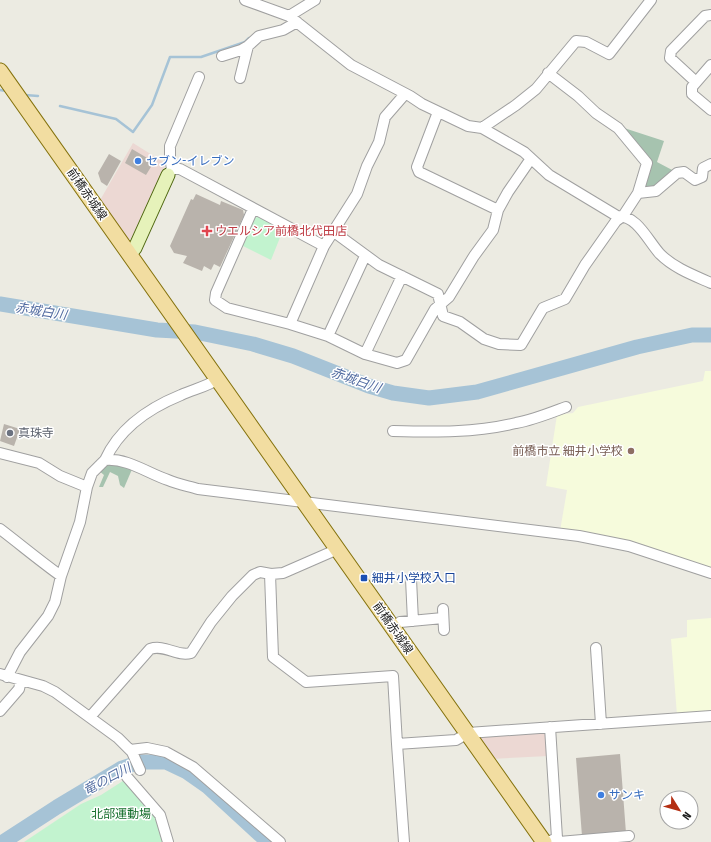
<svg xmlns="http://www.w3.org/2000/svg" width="711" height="842" font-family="'Fira Sans Condensed','Noto Sans JP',sans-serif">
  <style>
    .commercial { fill: #ecd8d3 }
    .education { fill: #f6fbdc }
    .cemetery { fill: #a6c3af }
    .park { fill: #c2f3cf }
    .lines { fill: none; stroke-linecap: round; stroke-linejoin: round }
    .stream { stroke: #a6c3d6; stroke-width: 2.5 }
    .river { stroke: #a6c3d6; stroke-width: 15 }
    .building { fill: #b9b3ac }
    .street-casing { stroke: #a0a0a0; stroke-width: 12 }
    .secondary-casing { stroke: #4e670f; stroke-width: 15 }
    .primary-casing { stroke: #85730e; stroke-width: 17 }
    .street { stroke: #fff; stroke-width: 10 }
    .secondary { stroke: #e6f2ba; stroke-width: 13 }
    .primary { stroke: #f2dda1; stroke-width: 15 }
    .shop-dot { fill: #3f7fe0; stroke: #fff; stroke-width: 1.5 }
    .health-dot { fill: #e0444e; stroke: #fff; stroke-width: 1.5 }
    .worship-dot { fill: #6b7280; stroke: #fff; stroke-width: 1.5 }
    .education-dot { fill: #8d6e63; stroke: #fff; stroke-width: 1.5 }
    .transit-dot { fill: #1a4fb4; stroke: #fff; stroke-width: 1.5 }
    .labels { text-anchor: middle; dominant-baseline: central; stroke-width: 3; stroke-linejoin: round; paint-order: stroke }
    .shop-label { font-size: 12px; fill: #366cbe; stroke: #fff; text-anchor: start }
    .street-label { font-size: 12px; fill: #1c1c1c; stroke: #fff }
    .health-label { font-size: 12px; fill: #be3a42; stroke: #fff; text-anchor: start }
    .worship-label { font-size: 12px; fill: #5b616d; stroke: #fff; text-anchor: start }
    .education-label { font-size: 12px; fill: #785e54; stroke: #fff; text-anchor: end }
    .transit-label { font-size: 12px; fill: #164399; stroke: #fff; text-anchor: start }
    .park-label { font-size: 12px; fill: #156e2c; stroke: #fff }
    .water-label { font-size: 13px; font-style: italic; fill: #526ca1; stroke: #fff }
  </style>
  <rect width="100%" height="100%" fill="#ecebe2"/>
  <!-- commercial -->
  <path class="commercial" d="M133 143 165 163V166L131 239H127L99 202Z
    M546 729 548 756 491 759 474 734Z"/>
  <!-- education -->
  <path class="education" d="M705 371H711V570L560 531 567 490 546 486 557 415 573 413 578 407 703 381Z
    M711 618V713L677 715 671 639 687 637V620Z"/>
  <!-- cemetery -->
  <path class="cemetery" d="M624 128 664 141 657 162 674 171 660 185 640 190 649 162Z
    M108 463 133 467 124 488 120 485 118 476 110 472 103 487H99L104 475 98 470Z"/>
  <!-- park -->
  <path class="park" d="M259 216 283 230 271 260 241 245 253 219Z
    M126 779 158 816 166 842H24L81 804 101 795Z"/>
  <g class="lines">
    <!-- stream -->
    <path class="stream" d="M0 90 6 91
      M25 95 38 96
      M60 106 116 119 133 132 152 105 170 57H201L245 42 249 38"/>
    <!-- river -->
    <path class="river" d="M0 304 157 330 195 332 253 344 293 356 369 386 393 393 429 398 477 392 637 347 692 335H711
      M3 842 57 807 122 768 140 762H166L187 772 207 786 268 842"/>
  </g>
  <!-- building -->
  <path class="building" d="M132 149 154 162 146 175 125 163Z
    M109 154 121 161 107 186 101 182 98 173Z
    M196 194 220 205 221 201 243 210 244 215 220 267 214 264 211 270 204 266 202 271 183 263 187 256 174 253 170 246 191 199 193 200Z
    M4 424 20 429 14 446 0 441Z
    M620 754 626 833 582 836 576 758Z"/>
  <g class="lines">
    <defs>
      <path id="street" d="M245 0 289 16 351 65 410 96 422 104 468 126 482 128 524 152 549 175 617 216C637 215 648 241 660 254 674 268 693 275 711 283
        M289 16 315 0
        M222 56 241 50 248 46
        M711 65 692 87V94L711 110
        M240 78 248 46 259 36 283 30 297 22
        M696 82 670 58 671 51 705 16 711 15
        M438 112 417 167 419 172 498 210
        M482 128 516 105 536 89 576 41 586 42 609 54 651 0
        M172 169 170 157V146L199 77
        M168 175 172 169H180L324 246
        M638 193 656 191 677 173 684 172 695 180 702 177 703 168 711 164
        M253 209 216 293 215 300 227 308 290 324 324 246 357 194 367 166 379 142 385 117 405 94
        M334 232 379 265 438 294 443 316 460 322 484 339 499 344 521 345 543 308 565 299 585 265 616 221 623 216 638 193 647 163 618 128 596 113 578 96 548 73
        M290 324 328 336 365 354 397 363 406 360 435 309 449 297 474 256 493 230 498 210 508 192 530 160
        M328 336 365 256
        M365 354 402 276
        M393 431C434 432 476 433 516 423 533 420 550 413 566 407
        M0 453 39 463 60 476 87 487
        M105 460C120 427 149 408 181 395 194 389 206 387 218 379
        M0 529C21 545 40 561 61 576
        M270 574 273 657 306 682 393 676 397 744
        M411 579 413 621
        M443 609 444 630
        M393 628 400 622 443 618
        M596 648 601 724
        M0 674 43 686 55 692 118 738 132 752 140 770
        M7 677 20 652 48 616 55 602 61 576 80 522 87 487 92 473 105 460C128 458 147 473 168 480 177 484 188 486 198 489L579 536 629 546 711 573
        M0 711 19 689 21 680
        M90 717 150 649C165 644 177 657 191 653L211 622 232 596 253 575 260 572 271 574 283 573 338 549
        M130 750 147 748 166 752 193 767 280 842
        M127 777 160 815 168 842
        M557 838 559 842 629 836
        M404 842 397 744 456 740 468 733 711 716
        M548 842 557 838 550 727"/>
      <path id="secondary" d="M130 254 135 248 168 175"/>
      <path id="primary" d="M0 71 544 842"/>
    </defs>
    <!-- street casing -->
    <use href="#street" class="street-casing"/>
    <!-- secondary casing -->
    <use href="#secondary" class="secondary-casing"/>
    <!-- primary casing -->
    <use href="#primary" class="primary-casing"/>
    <!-- street -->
    <use href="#street" class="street"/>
    <!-- secondary -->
    <use href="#secondary" class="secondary"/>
    <!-- primary -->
    <use href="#primary" class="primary"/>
  </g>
  <!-- markers -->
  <g class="shop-dot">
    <circle cx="138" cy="161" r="4"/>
    <circle cx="601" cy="795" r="4"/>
  </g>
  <path class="health-dot" d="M205 225h4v4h4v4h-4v4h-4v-4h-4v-4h4z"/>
  <circle class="worship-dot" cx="10" cy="433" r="4"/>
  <circle class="education-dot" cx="631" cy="451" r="4"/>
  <rect class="transit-dot" x="360" y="574" width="8" height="8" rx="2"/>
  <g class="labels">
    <!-- shop labels -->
    <g class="shop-label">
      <text x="146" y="161">セブン-イレブン</text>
      <text x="609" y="795">サンキ</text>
    </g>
    <!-- street labels -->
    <g class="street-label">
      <text transform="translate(87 194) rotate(55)">前橋赤城線</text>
      <text transform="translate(393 628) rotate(55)">前橋赤城線</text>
    </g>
    <!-- health labels -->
    <g class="health-label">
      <text x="215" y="231">ウエルシア前橋北代田店</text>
    </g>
    <!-- worship labels -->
    <g class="worship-label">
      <text x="18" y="433">真珠寺</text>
    </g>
    <!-- education labels -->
    <g class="education-label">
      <text x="623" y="451">前橋市立 細井小学校</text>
    </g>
    <!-- transit labels -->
    <g class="transit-label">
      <text x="372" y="578">細井小学校入口</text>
    </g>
    <!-- park labels -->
    <g class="park-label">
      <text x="121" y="814">北部運動場</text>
    </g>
    <!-- water labels -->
    <g class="water-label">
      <text transform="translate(41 311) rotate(9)">赤城白川</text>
      <text transform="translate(356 380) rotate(19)">赤城白川</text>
      <text transform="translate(107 779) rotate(-28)">竜の口川</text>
    </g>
  </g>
  <!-- north arrow -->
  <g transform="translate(679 810) rotate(127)"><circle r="19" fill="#ffffff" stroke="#a4a4a4"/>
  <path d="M0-3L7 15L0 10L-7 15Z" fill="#b42f13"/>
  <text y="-6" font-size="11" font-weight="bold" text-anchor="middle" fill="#1c1c1c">N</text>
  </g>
</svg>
